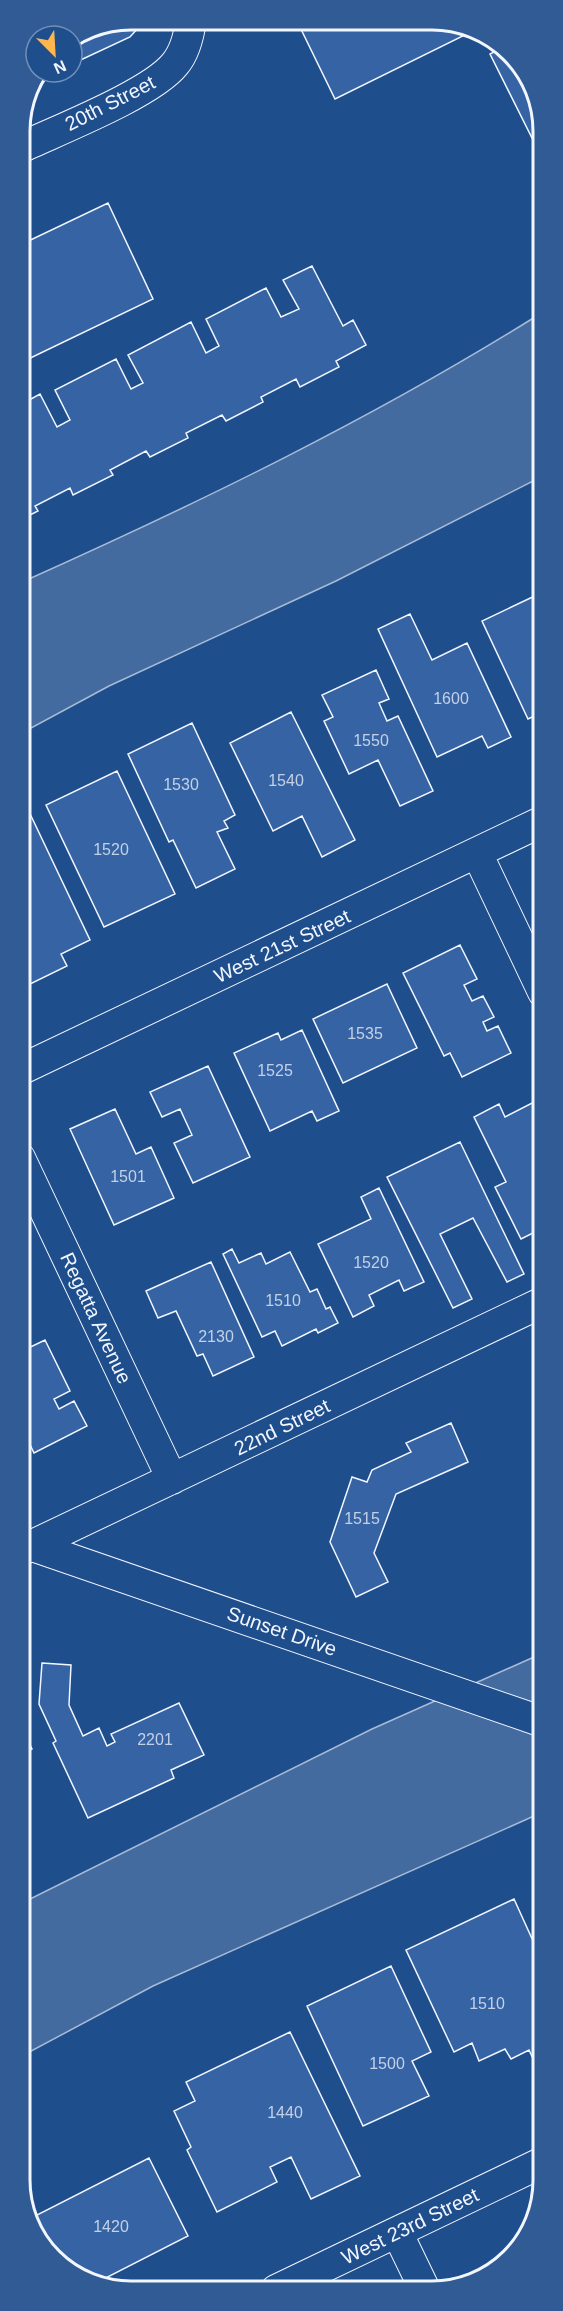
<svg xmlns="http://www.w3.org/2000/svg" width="563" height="2311" font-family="Arial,sans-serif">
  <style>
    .water { fill: #446ba0; stroke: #a8bbd7; stroke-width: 1.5 }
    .building { fill: #3563a3; stroke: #f2f6ff; stroke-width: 1.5 }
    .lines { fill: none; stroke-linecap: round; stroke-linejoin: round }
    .minor-casing { stroke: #f2f6ff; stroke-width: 32 }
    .minor { stroke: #1f4e8c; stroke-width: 30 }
    .labels { text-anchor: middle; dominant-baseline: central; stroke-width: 4.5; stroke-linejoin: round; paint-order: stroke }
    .number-label { font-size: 16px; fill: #c3d1e8 }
    .street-label { font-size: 20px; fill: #f2f6ff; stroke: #1f4e8c }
    .rim { fill: none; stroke: #f2f6ff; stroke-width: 3 }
  </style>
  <rect width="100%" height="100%" fill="#1f4e8c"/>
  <!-- water -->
  <path class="water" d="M543 312V476L336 581 109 686 20 734V583C199 503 376 417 543 312Z
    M543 1653V1812L153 1986 20 2057V1904L372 1729Z"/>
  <!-- building -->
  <path class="building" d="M131 20H139V27L130 37 72 64V39L88 28Z
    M297 21 461 23 473 31 335 99Z
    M501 48 516 57 542 116 543 138 534 142 490 54Z
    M108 203 153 299 20 363V245Z
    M312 266 343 326 353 320 366 345 336 361 339 367 300 387 296 379 261 397 263 402 226 421 222 415 186 433 188 438 150 457 146 451 110 470 113 475 73 495 70 488 35 506 38 511 20 520V405L40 394 57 427 70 420 55 390 116 359 131 389 143 383 128 355 191 322 206 353 219 346 206 319 266 288 281 317 299 309 283 280Z
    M541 593 543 712 528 719 482 621Z
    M410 614 432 660 467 643 511 737 488 748 482 736 437 757 378 629Z
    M376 670 389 699 379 703 387 721 398 716 433 791 400 806 378 760 349 774 324 721 333 717 322 695Z
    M291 712 355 840 322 857 302 816 273 831 230 743Z
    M192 723 235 815 224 821 228 828 217 832 235 869 196 888 173 840 169 842 128 754Z
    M117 771 175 894 104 927 46 805Z
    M23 799 90 940 61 954 67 966 24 987 20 979V800Z
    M460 945 477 979 464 985 472 1001 483 996 494 1017 483 1022 487 1031 498 1026 511 1053 462 1077 450 1053 444 1056 403 973Z
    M387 984 417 1048 343 1083 313 1019Z
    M302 1030 339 1111 317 1121 312 1111 270 1131 234 1053 278 1033 281 1040Z
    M208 1066 250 1157 193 1183 174 1143 192 1135 180 1109 162 1117 150 1092Z
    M536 1101 543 1115V1228L521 1239 495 1187 506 1182 474 1117 499 1104 505 1117Z
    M115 1109 136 1154 151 1147 174 1198 114 1225 70 1129Z
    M460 1142 524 1274 507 1282 473 1218 440 1234 472 1299 453 1308 387 1177Z
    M379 1188 424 1282 404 1291 399 1280 369 1295 374 1306 353 1317 318 1244 371 1219 361 1197Z
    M232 1249 239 1263 261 1253 266 1264 290 1252 310 1292 317 1289 326 1309 330 1307 338 1323 318 1333 316 1329 282 1346 275 1331 262 1337 223 1254Z
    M211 1262 254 1357 213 1376 203 1354 197 1356 176 1311 158 1318 146 1291Z
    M45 1340 70 1391 54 1399 59 1409 74 1401 87 1426 34 1453 20 1424V1352Z
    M451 1423 468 1462 396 1494 374 1553 388 1582 356 1597 330 1542 352 1477 367 1482 372 1470 411 1452 406 1443Z
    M543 1423V1449L533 1426Z
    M42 1663 71 1665 69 1705 83 1736 99 1728 107 1746 115 1742 111 1734 179 1703 204 1755 171 1770 174 1778 88 1818 53 1743 56 1741 39 1704Z
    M20 1726 32 1749 20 1755Z
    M514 1899 543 1963V2080L529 2050 511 2059 505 2049 479 2061 472 2043 454 2052 406 1950Z
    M391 1966 431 2052 412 2061 429 2096 363 2126 307 2006Z
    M290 2032 360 2176 311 2199 291 2157 270 2167 277 2182 217 2212 187 2150 191 2147 174 2111 195 2101 186 2082Z
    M149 2158 188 2236 96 2283 55 2261 33 2217Z"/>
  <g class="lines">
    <defs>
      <path id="minor" d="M20 148C58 130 151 94 175 64 185 52 189 35 191 20
        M477 853 543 992
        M20 1070 543 821
        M20 1158 172 1479
        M24 1543 543 1722
        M20 1551 543 1302
        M397 2232 425 2290
        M276 2290 543 2162"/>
    </defs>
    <!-- minor casing -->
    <use href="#minor" class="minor-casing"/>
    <!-- minor -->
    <use href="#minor" class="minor"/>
  </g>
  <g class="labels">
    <!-- number labels -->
    <g class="number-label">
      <text x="451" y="698">1600</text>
      <text x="371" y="740">1550</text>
      <text x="286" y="780">1540</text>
      <text x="181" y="784">1530</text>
      <text x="111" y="849">1520</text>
      <text x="365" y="1033">1535</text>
      <text x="275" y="1070">1525</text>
      <text x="128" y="1176">1501</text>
      <text x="371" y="1262">1520</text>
      <text x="283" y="1300">1510</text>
      <text x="216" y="1336">2130</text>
      <text x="362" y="1518">1515</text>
      <text x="155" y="1739">2201</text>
      <text x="487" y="2003">1510</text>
      <text x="387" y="2063">1500</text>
      <text x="285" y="2112">1440</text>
      <text x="111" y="2226">1420</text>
    </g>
    <!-- street labels -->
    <g class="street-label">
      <text transform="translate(110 103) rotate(-27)">20th Street</text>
      <text transform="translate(282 946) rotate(-25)">West 21st Street</text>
      <text transform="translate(96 1318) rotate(65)">Regatta Avenue</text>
      <text transform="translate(282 1427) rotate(-26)">22nd Street</text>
      <text transform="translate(282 1631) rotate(19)">Sunset Drive</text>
      <text transform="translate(410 2226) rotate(-26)">West 23rd Street</text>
    </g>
  </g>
  <!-- crop -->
  <path d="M0 0H563V2311H0ZM131 30H432A101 101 0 0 1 533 131V2180A101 101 0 0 1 432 2281H131A101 101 0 0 1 30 2180V131A101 101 0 0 1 131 30Z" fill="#305b95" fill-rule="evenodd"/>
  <path class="rim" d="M131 30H432A101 101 0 0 1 533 131V2180A101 101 0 0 1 432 2281H131A101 101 0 0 1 30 2180V131A101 101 0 0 1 131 30Z"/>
  <!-- north arrow -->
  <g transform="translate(54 54) rotate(156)"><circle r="28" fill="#1f4e8c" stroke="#7391ba" stroke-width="1.5"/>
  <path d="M0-4.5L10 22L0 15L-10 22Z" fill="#ffb74d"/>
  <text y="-9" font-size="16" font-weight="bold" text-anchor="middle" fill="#f2f6ff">N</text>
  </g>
</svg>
